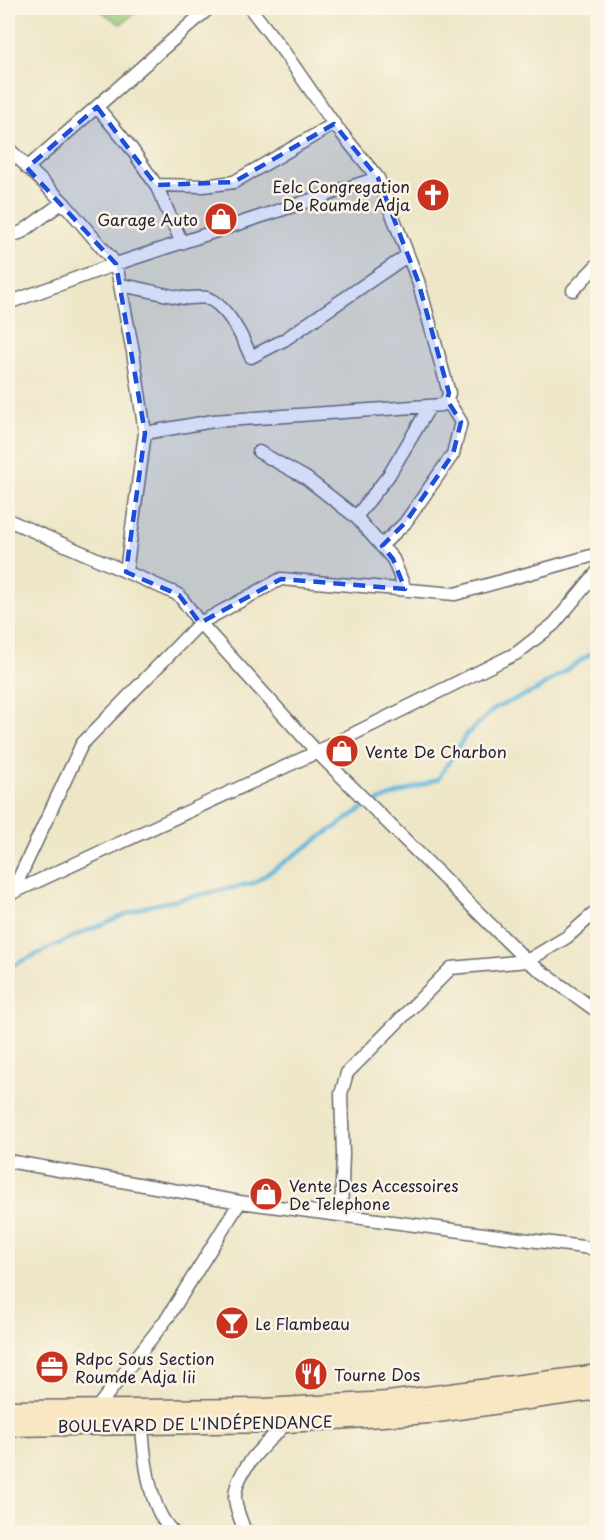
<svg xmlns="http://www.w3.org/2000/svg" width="605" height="1540" font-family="'Playpen Sans',sans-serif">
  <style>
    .grass { fill: #9bce7f; stroke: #5e785d; stroke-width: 1.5 }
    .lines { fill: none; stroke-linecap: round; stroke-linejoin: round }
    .stream { stroke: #60b7dc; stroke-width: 4 }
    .street-casing { stroke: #69676c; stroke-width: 15 }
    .secondary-casing { stroke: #69676c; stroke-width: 21 }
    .street { stroke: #fff; stroke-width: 12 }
    .secondary { stroke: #f9e7c3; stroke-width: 18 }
    .marked { fill: #1d4ed8; fill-opacity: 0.2; stroke: #1d4ed8; stroke-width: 4.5; stroke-dasharray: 12 8; stroke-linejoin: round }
    .labels { text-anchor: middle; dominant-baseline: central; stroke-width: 5; stroke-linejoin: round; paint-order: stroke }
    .poi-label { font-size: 16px; fill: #22223b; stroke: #fcf5e5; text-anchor: start }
    .street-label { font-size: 16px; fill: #22223b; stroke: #fcf5e5 }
  </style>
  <rect width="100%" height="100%" fill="#fcf5e5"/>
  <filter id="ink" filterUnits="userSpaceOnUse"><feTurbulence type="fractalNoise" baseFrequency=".0167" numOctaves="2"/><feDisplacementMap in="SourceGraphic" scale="12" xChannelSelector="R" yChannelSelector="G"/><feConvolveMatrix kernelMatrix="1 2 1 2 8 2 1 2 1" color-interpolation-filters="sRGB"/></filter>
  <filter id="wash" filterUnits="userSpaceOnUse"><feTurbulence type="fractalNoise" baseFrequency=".008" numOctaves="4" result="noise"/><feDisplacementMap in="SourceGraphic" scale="24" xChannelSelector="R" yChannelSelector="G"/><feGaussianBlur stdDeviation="1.35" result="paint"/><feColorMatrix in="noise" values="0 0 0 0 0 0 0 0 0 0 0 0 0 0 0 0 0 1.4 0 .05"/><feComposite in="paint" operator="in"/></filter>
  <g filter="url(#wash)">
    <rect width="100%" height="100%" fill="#ede6c7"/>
    <!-- grass -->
    <path class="grass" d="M97 8H142L120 24Z"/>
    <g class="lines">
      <!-- stream -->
      <path class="stream" d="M373 803 438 779 466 735 495 708 535 691 598 649
        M8 968 79 934 144 907 254 883 366 806"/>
    </g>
  </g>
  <g filter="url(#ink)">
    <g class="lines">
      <defs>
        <path id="street" d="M97 107 131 148 156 185 182 243
          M8 148 63 202 116 264 133 352 145 433 126 572
          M27 168 209 8
          M156 185 203 186 234 182 334 124
          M8 237 22 232 63 202
          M120 285C142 288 163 295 184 298 191 299 201 296 207 298 228 306 243 338 251 357L284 340 408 255
          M573 290 598 264
          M8 303 116 264 378 178 334 124 284 52 250 8
          M145 433 213 421 442 405 447 400 449 393 418 281 378 178
          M259 452 306 478 356 517 393 559 405 589
          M356 517 389 475 430 406
          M8 520 179 595 200 623 317 752 363 798 527 961 598 1012
          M381 546 405 523 453 454 461 422 447 400
          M12 893 317 752 517 653 554 624 598 571
          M8 897 12 893 82 744 200 623 281 579 455 594 598 554
          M8 1161 240 1202 598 1249
          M341 1215 343 1154 341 1094 347 1073 451 968 527 961 567 937 598 910
          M96 1409 168 1317 240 1202
          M142 1426C144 1457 149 1510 173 1532
          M245 1532C242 1522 234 1506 235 1496 237 1468 268 1441 287 1423"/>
        <path id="secondary" d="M8 1410 264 1408 388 1401 598 1374
          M8 1427 287 1423 430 1414 598 1390"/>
      </defs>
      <!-- street casing -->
      <use href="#street" class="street-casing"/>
      <!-- secondary casing -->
      <use href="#secondary" class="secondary-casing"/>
      <!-- street -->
      <use href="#street" class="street"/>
      <!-- secondary -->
      <use href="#secondary" class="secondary"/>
    </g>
  </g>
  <!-- marked area -->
  <path class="marked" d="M97 107 156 185 234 182 334 124 378 178 418 281 449 393 447 400 461 422 453 454 405 523 382 546 393 559 405 589 281 579 200 623 179 595 126 572 145 433 116 264 27 168Z"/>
  <!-- icons -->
  <defs>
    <symbol id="church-disc" viewBox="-11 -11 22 22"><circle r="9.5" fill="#c8321e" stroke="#fcf5e5"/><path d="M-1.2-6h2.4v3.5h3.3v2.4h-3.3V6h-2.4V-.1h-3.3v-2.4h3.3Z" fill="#fff"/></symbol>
    <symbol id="shop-disc" viewBox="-11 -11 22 22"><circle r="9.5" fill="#c8321e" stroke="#fcf5e5"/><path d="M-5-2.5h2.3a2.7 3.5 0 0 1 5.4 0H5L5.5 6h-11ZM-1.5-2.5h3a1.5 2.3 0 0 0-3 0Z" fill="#fff"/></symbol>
    <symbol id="bar-disc" viewBox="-11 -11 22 22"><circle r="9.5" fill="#c8321e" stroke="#fcf5e5"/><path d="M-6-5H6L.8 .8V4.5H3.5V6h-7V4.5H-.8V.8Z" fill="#fff"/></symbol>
    <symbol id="office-disc" viewBox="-11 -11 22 22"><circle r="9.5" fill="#c8321e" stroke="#fcf5e5"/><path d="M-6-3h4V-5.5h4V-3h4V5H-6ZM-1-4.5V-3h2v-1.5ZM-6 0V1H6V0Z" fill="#fff"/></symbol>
    <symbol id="restaurant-disc" viewBox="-11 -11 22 22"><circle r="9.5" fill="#c8321e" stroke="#fcf5e5"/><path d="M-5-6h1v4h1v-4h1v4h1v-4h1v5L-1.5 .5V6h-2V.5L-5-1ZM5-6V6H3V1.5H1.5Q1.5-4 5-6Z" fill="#fff"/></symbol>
  </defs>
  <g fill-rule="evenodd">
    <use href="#church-disc" x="414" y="176" width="38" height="38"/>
    <use href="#shop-disc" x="202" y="200" width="38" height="38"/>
    <use href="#shop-disc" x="323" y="732" width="38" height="38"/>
    <use href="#shop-disc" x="247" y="1175" width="38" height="38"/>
    <use href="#bar-disc" x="213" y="1304" width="38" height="38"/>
    <use href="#office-disc" x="33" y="1348" width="38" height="38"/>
    <use href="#restaurant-disc" x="292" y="1355" width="38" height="38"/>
  </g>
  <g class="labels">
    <!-- poi labels -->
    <g class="poi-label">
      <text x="410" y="186" text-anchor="end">Eelc Congregation<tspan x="410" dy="18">De Roumde Adja</tspan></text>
      <text x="198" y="219" text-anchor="end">Garage Auto</text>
      <text x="365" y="751">Vente De Charbon</text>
      <text x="289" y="1185">Vente Des Accessoires<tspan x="289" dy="18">De Telephone</tspan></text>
      <text x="255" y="1323">Le Flambeau</text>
      <text x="75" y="1358">Rdpc Sous Section<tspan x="75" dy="18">Roumde Adja Iii</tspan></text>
      <text x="334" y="1374">Tourne Dos</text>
    </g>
    <!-- street labels -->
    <g class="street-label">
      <text transform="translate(195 1423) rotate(-1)">BOULEVARD DE L'INDÉPENDANCE</text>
    </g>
  </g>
  <!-- margin -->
  <rect width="605" height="1540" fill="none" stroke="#fcf5e5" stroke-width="30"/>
</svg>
